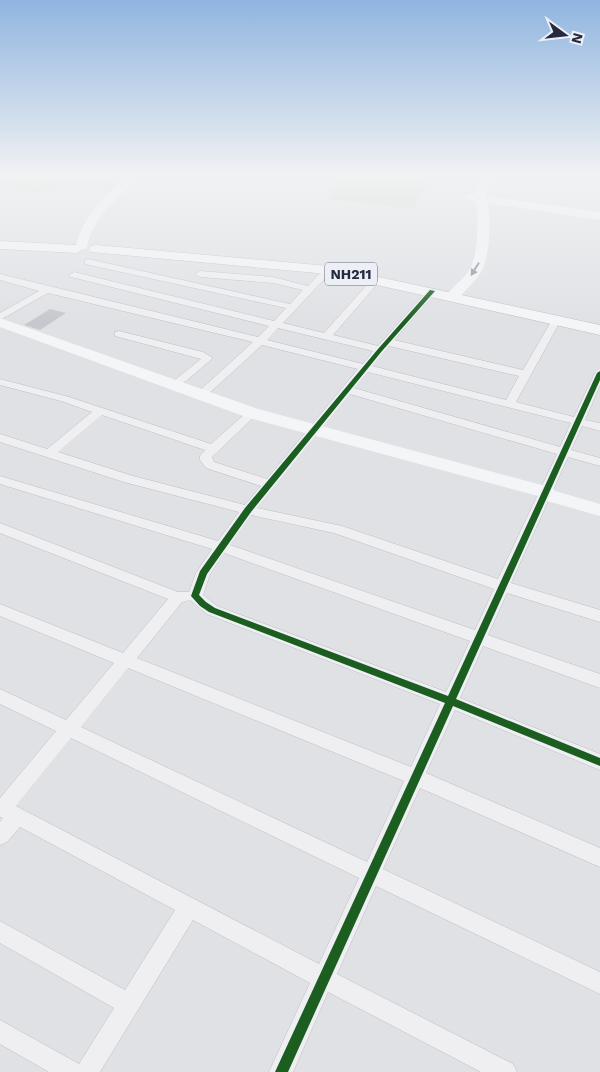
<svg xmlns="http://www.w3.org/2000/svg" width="600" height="1072" font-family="'Work Sans',sans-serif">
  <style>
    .green { fill: #ced9d0 }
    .building { fill: #c7c8cd }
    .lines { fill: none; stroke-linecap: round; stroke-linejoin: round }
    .street-casing { stroke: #bdbec3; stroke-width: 1 }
    .primary-casing { stroke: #bcbec3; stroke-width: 1 }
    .street { fill: #efeff2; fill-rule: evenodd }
    .secondary { fill: #f4f5f6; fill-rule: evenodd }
    .primary { fill: #f4f5f6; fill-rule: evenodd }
    .cycleway-casing { stroke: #edeff6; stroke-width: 3 }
    .cycleway { fill: #1b5e20; fill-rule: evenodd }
    .oneway { fill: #8d909b }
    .labels { text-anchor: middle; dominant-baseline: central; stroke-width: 4; stroke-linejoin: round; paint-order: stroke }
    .shield { fill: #edeff6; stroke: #626577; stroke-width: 1 }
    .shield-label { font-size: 14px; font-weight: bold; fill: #262a40 }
  </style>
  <rect width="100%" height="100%" fill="#e0e1e5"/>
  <!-- green -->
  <path class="green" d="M0 174H126L109 191 86 187 34 192 0 188Z
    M347 174H423L431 175 413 209 328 199Z"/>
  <!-- building -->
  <path class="building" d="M50 309 66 313 40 330 24 325Z"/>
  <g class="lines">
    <defs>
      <path id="street" d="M88 259 290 304 303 290 273 283 200 277 195 274 200 271 273 277 308 286 325 268H331V272L283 323 324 333 373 278H379V282L333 335 378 346 429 289H435V293L394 340 523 370 553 318H559L561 320 516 402 574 417 595 373 600 370V385L585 420 600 423V431L582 426 571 450 600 458V466L568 457 511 583 600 610V622L507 593 488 635 600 674V688L483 646 460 698 600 754V770L455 710 426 773 600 848V867L420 788 383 869 600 972V994L376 886 337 974 513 1064 517 1072H481L328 992 293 1072H269L310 983 193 920 100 1072H49L0 1044V1020L79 1064 114 1008 0 943V921L125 990 175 910 20 827 7 842 0 845V822L3 818 0 817V798L56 731 0 704V689L66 720 114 663 0 616V604L123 653 168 599 0 533V523L178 592H189L196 573 212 549 0 484V476L218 541 239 512 124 482 0 442V434L47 449 92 412 61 401 0 385V379L69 397 211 444 248 411H256L258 413 256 415 212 457 214 462 267 479 358 369 262 345 205 397 201 398 195 395 197 393 253 342 48 293 0 320V313L39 291 0 280V274L258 337 269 326 71 277 69 275 74 272 274 321 286 308 85 264V260ZM278 328 373 351 363 364 267 340ZM389 346 519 376 506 400 372 366ZM368 372 571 423 560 447 354 388ZM350 394 557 454 498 579 342 526 257 508ZM102 415 205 450 200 456V460L206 468 261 486 245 505 133 476 58 452ZM251 515 334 533 494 589 475 630 230 545ZM224 553 470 641 446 692 217 606 203 595 210 574ZM190 600 207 614 440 704 411 767 137 658 182 602ZM128 668 404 781 367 862 81 727ZM71 738 359 878 319 964 16 806Z
        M119 331 203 352 213 358 179 387H171L169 385 171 383 201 359 115 336V332Z"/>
      <path id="primary" d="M0 241 77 245 84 249 77 253 0 249Z
        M96 245 328 266 600 325V335L328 274 91 252 89 249 91 246Z"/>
    </defs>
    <!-- street casing -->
    <use href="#street" class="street-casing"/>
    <!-- primary casing -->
    <use href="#primary" class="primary-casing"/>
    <!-- street -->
    <use href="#street" class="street"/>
    <!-- secondary -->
    <path class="secondary" d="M129 174H140L100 217 90 235 86 249H78L76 246C83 215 107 195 129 174Z
      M486 174H496L486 191V196L600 212V220L488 203C491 220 490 258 481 272 475 282 465 290 458 299H448L446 296C453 286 464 279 470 269 478 255 479 217 476 201L465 199 463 197 469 194 475 195 474 191Z
      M0 318 258 409 553 488 555 491 600 504V516L540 499 538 496 246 417 0 327Z"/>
    <!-- primary -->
    <use href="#primary" class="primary"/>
    <defs>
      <path id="cycleway" d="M430 290 435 291 382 351 251 512 207 574 199 595 206 602 215 608 448 696 597 373 600 371V380L456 699 600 758V766L453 706 288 1072H275L445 703 209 612 200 606 191 596 200 571 245 508 378 349Z"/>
    </defs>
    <!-- cycleway casing -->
    <use href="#cycleway" class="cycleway-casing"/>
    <!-- cycleway -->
    <use href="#cycleway" class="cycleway"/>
  </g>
  <!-- one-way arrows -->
  <defs><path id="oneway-solid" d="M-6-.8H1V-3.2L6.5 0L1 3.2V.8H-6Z" transform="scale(1.25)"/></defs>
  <use class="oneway" href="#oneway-solid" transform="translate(475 269) rotate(122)"/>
  <!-- sky -->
  <linearGradient id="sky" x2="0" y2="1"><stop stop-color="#90b5e0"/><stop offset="0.54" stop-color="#f1f2f3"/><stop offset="1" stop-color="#f1f2f3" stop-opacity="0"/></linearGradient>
  <rect width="600" height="324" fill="url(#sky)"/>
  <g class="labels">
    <!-- shield labels -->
    <rect class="shield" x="325" y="262.5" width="52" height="23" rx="4"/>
    <g class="shield-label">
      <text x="351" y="274">NH211</text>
    </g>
  </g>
  <!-- north arrow -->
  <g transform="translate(565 35) rotate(105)" stroke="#edeff6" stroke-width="4" paint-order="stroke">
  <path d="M0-4L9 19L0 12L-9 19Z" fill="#262a40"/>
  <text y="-8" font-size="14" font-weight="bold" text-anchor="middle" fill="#262a40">N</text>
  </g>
</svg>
